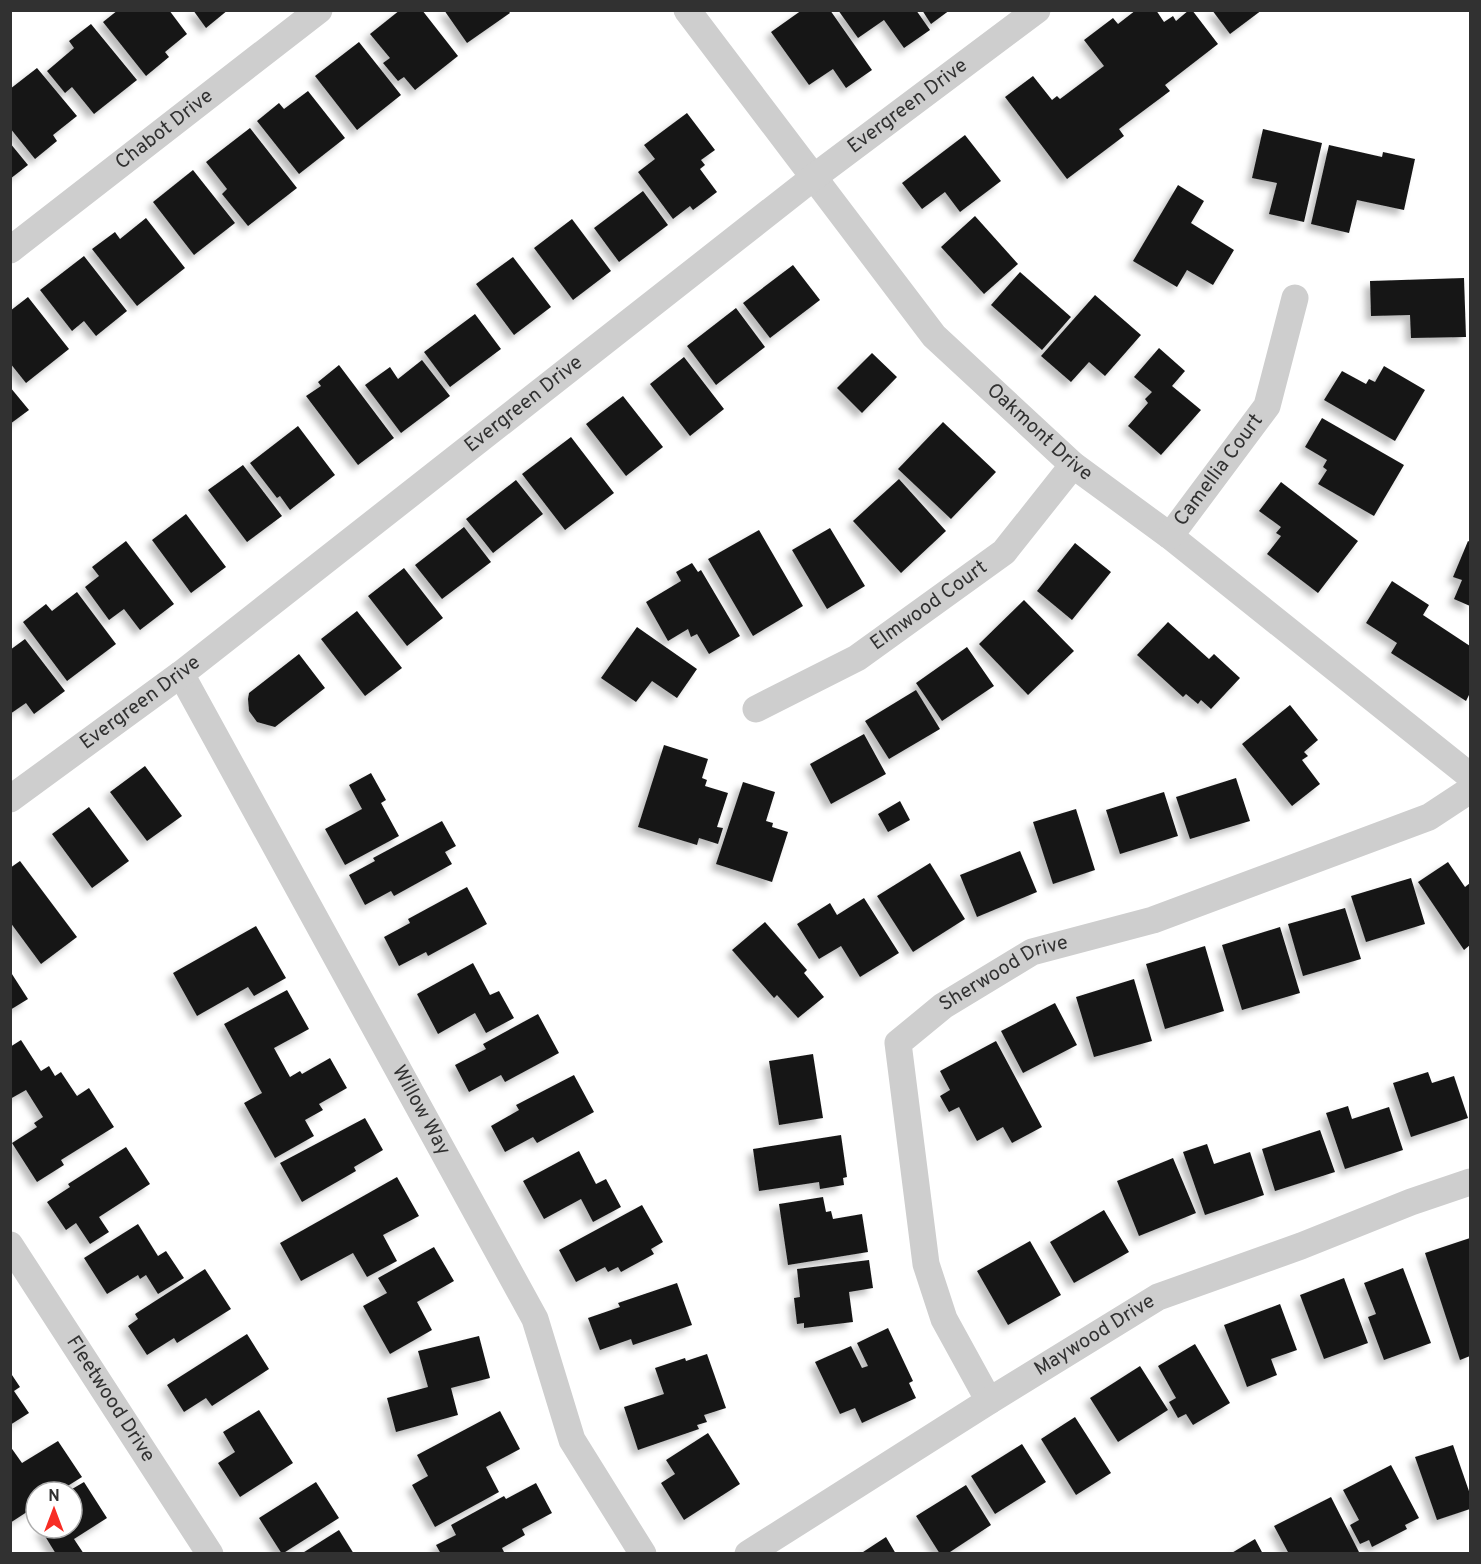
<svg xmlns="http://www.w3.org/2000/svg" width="1481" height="1564" font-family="Overpass,sans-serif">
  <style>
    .building { fill: #181818; filter: url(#shadow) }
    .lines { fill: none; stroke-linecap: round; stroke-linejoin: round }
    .street { stroke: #cecece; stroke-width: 27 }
    .labels { text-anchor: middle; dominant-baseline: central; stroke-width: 6; stroke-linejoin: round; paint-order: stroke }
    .street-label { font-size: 20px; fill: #313131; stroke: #fff }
  </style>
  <defs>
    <filter id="shadow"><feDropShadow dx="-5.5" dy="5.5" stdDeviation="3" flood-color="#0004"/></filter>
  </defs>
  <rect width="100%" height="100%" fill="#fff"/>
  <!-- building -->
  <path class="building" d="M118 10H169L187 34 165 52 169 57 146 76 103 22Z
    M193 10H228L206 28Z
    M400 10H422L458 56 415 90 404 77 398 81 383 63 390 58 370 34Z
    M444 10H508L510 13 467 43Z
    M802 10H830L872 70 846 88 833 69 809 85 771 32Z
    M838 10H916L930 30 904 48 884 20 858 38Z
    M922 10H950L931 24Z
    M1136 10H1156L1164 22 1173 16 1176 21 1189 10H1192L1218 44 1165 85 1170 91 1119 129 1124 136 1067 179 1005 97 1033 76 1052 100 1057 96 1060 99 1104 66 1084 40 1113 18 1118 24Z
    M1212 10H1262L1230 34Z
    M91 24 137 80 94 114 72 87 65 93 47 71 74 48 69 41Z
    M359 42 401 95 357 130 315 76Z
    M37 68 77 116 53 135 57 141 35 159 10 128V89Z
    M308 91 345 138 299 174 257 121 279 103 284 109Z
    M687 113 715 150 701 160 705 165 700 169 717 192 693 210 690 206 673 219 638 172 655 159 644 145Z
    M250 128 297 188 248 226 222 194 227 189 206 162Z
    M1263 129 1322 143 1304 222 1269 214 1277 183 1252 178Z
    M965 135 1001 181 960 212 945 192 922 209 902 183Z
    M10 143 28 165 10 179Z
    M1329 145 1382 157 1383 152 1415 159 1404 210 1357 200 1349 233 1311 224Z
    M193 170 235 223 194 255 153 202Z
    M1178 185 1204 201 1191 223 1234 250 1213 285 1187 270 1177 287 1133 261Z
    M643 191 668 225 619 262 594 228Z
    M975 216 1018 264 984 294 941 247Z
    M146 218 185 268 137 306 92 249 115 232 120 239Z
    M572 219 611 271 573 300 534 248Z
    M84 256 127 311 96 336 84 321 72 331 40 290Z
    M513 257 551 307 514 335 476 284Z
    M793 265 820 300 770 338 743 303Z
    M1020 272 1071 317 1042 350 991 305Z
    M1464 278 1466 337 1411 338 1410 315 1371 316 1370 281Z
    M1095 295 1141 335 1105 376 1089 362 1071 382 1041 356Z
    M28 297 69 349 26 383 10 363V311Z
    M736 308 765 347 716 385 687 346Z
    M475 314 501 349 450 387 424 352Z
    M1159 348 1185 371 1172 386 1201 410 1161 455 1128 426 1148 403 1145 399 1152 392 1134 377Z
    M872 353 897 377 862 413 837 388Z
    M684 357 724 409 690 436 650 384Z
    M422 360 450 396 401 433 365 385 390 367 398 379Z
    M339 365 394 438 358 465 306 396 321 386 318 382Z
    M1384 366 1425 390 1395 441 1324 400 1342 371 1366 384 1369 379 1375 382Z
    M10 387 29 410 10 424Z
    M623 396 663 447 626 476 586 424Z
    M1322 418 1404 465 1374 516 1318 484 1327 470 1323 467 1327 460 1305 447Z
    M943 422 996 472 951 519 898 469Z
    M298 426 335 475 290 510 280 496 277 498 250 463Z
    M571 437 614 493 565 530 522 474Z
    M243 465 282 516 247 542 208 490Z
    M899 479 946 531 901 573 853 521Z
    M516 480 543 514 493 553 466 519Z
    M1281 482 1358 541 1318 593 1267 554 1281 536 1276 533 1281 527 1259 511Z
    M186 514 226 567 191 593 152 540Z
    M464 527 491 562 442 599 415 565Z
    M830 528 865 586 827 609 792 550Z
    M759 530 803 606 753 636 708 559Z
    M126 541 174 604 140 630 124 609 109 620 85 587 99 576 92 567Z
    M1468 541 1470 542V606L1454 599 1462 580 1453 577Z
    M1075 543 1111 572 1072 620 1037 591Z
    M692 563 698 572 701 570 740 636 709 654 697 634 691 637 688 629 668 641 646 602 681 581 676 572Z
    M404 568 443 618 407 646 368 596Z
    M1392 581 1429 605 1423 615 1470 646V693L1466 701 1391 653 1397 643 1366 623Z
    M77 592 116 644 67 681 23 622 46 604 52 611Z
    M1024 600 1074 651 1028 695 979 644Z
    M357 611 402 668 365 696 321 639Z
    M1168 622 1209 659 1214 654 1240 678 1211 709 1201 700 1198 704 1186 694 1183 697 1137 655Z
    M637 627 697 669 677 698 652 681 636 702 601 678Z
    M25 639 65 691 34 714 26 703 10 714V650Z
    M967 647 994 686 942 721 916 683Z
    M299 654 325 688 275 727 257 722 249 711 248 699 249 693Z
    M916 690 940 729 889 759 865 721Z
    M1290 705 1318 740 1304 752 1308 756 1302 760 1320 784 1292 806 1242 744Z
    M864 734 886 774 831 804 810 764Z
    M664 745 708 759 702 778 707 780 705 786 728 793 717 827 723 828 718 844 699 838 697 845 638 827Z
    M145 766 182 816 147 841 110 792Z
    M371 773 386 800 381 803 399 836 345 865 325 829 362 809 349 785Z
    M1236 778 1250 821 1190 839 1176 797Z
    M743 782 775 792 766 821 773 823 772 827 788 832 772 882 716 864Z
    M1164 792 1178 836 1120 854 1106 810Z
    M900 801 910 820 888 832 878 814Z
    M89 807 129 861 92 888 52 834Z
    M1076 809 1095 870 1053 884 1033 822Z
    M442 821 456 846 445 852 452 864 394 896 391 891 365 905 349 875 375 861 373 858Z
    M1020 851 1037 892 977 917 960 875Z
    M20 861 77 937 41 964 10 922V868Z
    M1448 862 1465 887 1470 883V945L1464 950 1418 882Z
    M930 863 965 919 913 952 877 896Z
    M1411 878 1425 924 1366 942 1351 896Z
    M467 887 487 924 428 956 426 952 399 966 384 937 410 923 408 919Z
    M864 898 899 953 860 977 841 946 819 959 797 924 830 903 837 915Z
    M1345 908 1361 959 1303 976 1288 924Z
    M765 922 807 970 804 973 824 997 798 1018 777 995 774 998 732 950Z
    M256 926 286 978 254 996 248 987 197 1016 173 973Z
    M1280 927 1300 993 1242 1010 1222 945Z
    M1205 946 1224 1011 1165 1029 1146 964Z
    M473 963 490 995 499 991 514 1018 486 1033 475 1013 438 1034 417 994Z
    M10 971 28 999 10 1010Z
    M1134 979 1152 1041 1094 1057 1076 997Z
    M287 990 309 1029 274 1048 290 1077 300 1071 302 1074 330 1058 347 1088 319 1104 323 1110 305 1120 314 1136 275 1158 244 1103 262 1093 224 1024Z
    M1055 1003 1077 1045 1023 1073 1001 1031Z
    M538 1014 559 1053 505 1082 501 1075 469 1092 455 1065 486 1049 483 1044Z
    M21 1040 41 1071 49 1066 55 1076 61 1072 77 1096 89 1088 114 1127 61 1160 64 1165 37 1182 12 1143 37 1127 34 1123 43 1117 26 1090 10 1099V1047Z
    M996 1041 1042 1127 1012 1143 1003 1127 977 1141 959 1107 949 1112 940 1096 950 1090 940 1071Z
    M813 1054 823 1118 779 1125 769 1061Z
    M1428 1072 1432 1083 1454 1076 1468 1118 1411 1137 1393 1083Z
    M574 1075 594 1112 537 1143 533 1137 505 1152 491 1126 519 1110 516 1105Z
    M1348 1106 1352 1119 1389 1107 1403 1150 1345 1169 1326 1113Z
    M365 1118 383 1150 354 1167 356 1171 302 1202 280 1163Z
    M1320 1130 1335 1172 1275 1191 1262 1149Z
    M841 1135 847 1177 843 1178 844 1185 820 1189 819 1182 759 1191 753 1149Z
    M1207 1144 1214 1164 1250 1152 1264 1195 1205 1215 1183 1152Z
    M126 1147 150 1184 99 1217 109 1232 90 1244 76 1223 66 1230 47 1202 70 1187 68 1184Z
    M579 1151 596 1184 606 1179 621 1207 593 1222 581 1199 544 1219 523 1181Z
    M1173 1158 1196 1213 1139 1236 1117 1181Z
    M397 1177 419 1216 383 1235 397 1261 367 1277 353 1253 301 1281 280 1243Z
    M823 1197 826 1212 831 1211 833 1219 862 1214 868 1252 788 1265 779 1204Z
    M642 1205 663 1242 651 1249 654 1254 621 1272 618 1267 608 1272 605 1267 576 1282 559 1250Z
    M1104 1210 1129 1252 1074 1283 1050 1242Z
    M138 1224 158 1256 166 1251 184 1278 158 1294 146 1275 140 1279 138 1275 107 1294 84 1258Z
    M1470 1238V1356L1460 1360 1425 1253Z
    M1030 1241 1061 1295 1008 1325 977 1271Z
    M434 1247 454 1281 417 1302 432 1330 390 1354 363 1306 387 1293 378 1278Z
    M869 1260 873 1288 849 1292 853 1322 804 1328V1323L797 1324 794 1298 800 1297 797 1269Z
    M1403 1268 1431 1343 1384 1360 1368 1317 1376 1314 1364 1283Z
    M205 1269 231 1309 177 1343 174 1338 147 1355 128 1326 138 1319 135 1314Z
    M1344 1278 1368 1343 1324 1359 1300 1295Z
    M677 1283 692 1325 633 1345 631 1339 600 1350 588 1318 620 1307 618 1303Z
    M1280 1304 1297 1350 1271 1359 1277 1375 1247 1387 1224 1325Z
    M888 1328 913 1381 909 1383 916 1398 862 1423 855 1408 840 1414 815 1362 851 1346 862 1368 868 1366 857 1343Z
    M247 1334 269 1369 212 1406 206 1398 184 1412 167 1385Z
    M479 1336 490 1378 451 1388 458 1415 396 1432 387 1398 428 1387 418 1351Z
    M1195 1344 1230 1403 1193 1425 1186 1414 1178 1418 1169 1402 1176 1398 1158 1366Z
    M707 1354 726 1408 704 1415 707 1422 697 1425 699 1429 638 1450 624 1407 664 1394 655 1368 685 1358 686 1361Z
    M1140 1366 1168 1410 1118 1442 1090 1398Z
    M10 1372 20 1387 14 1391 29 1413 10 1425Z
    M259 1410 293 1463 240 1497 218 1463 235 1452 223 1432Z
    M500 1411 520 1449 486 1467 499 1492 435 1527 412 1485 428 1476 417 1455Z
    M1075 1417 1111 1473 1076 1495 1041 1439Z
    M708 1433 740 1484 684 1520 661 1483 675 1474 666 1460Z
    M58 1441 82 1477 58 1492H36V1506L10 1523V1446L22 1463Z
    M1022 1444 1046 1482 995 1514 971 1476Z
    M1453 1445 1470 1494V1509L1437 1520 1415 1457Z
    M1391 1465 1419 1518 1405 1525 1407 1529 1372 1547 1369 1540 1360 1544 1350 1525 1359 1520 1343 1490Z
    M84 1482 107 1518 74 1539 84 1554H56L40 1528H72V1492H67Z
    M316 1482 339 1518 282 1554 259 1518Z
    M536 1483 552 1513 522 1529 525 1535 502 1548 505 1554H441L436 1545 456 1535 451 1525 504 1496 506 1499Z
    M966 1485 991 1525 947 1554H940L916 1516Z
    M1331 1497 1360 1554H1289L1274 1526Z
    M339 1530 354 1554H301Z
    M886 1537 896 1554H860Z
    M1255 1539 1263 1554H1230Z"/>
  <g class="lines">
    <!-- street -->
    <g class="street">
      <path id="s1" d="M687 10 934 336 1073 465 1170 536 1470 776"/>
      <path id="s2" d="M10 250 319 10"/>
      <path id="s3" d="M1170 536 1267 406 1295 298"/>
      <path id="s4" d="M181 674 535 1319 572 1440 643 1554"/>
      <path id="s5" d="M756 709 857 658 1004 552 1073 465"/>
      <path id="s6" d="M10 799 181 674 814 177 1037 10"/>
      <path id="s7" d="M10 1245 210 1554"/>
      <path id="s8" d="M989 1401 944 1319 926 1264 898 1043 943 1006 1032 952 1153 920 1429 817 1470 790"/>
      <path id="s9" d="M748 1554 989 1401 1158 1297 1301 1246 1411 1202 1470 1182"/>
    </g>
  </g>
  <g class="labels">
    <!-- street labels -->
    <g class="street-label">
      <text stroke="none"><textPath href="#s6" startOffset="1134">Evergreen Drive</textPath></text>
      <text stroke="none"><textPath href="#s2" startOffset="196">Chabot Drive</textPath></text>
      <text stroke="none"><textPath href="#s6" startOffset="648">Evergreen Drive</textPath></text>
      <text stroke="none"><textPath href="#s1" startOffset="552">Oakmont Drive</textPath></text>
      <text stroke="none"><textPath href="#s3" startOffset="82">Camellia Court</textPath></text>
      <text stroke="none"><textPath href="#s5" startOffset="202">Elmwood Court</textPath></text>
      <text stroke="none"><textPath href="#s6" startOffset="162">Evergreen Drive</textPath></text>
      <text stroke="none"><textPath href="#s8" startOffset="502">Sherwood Drive</textPath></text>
      <text stroke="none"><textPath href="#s4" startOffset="498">Willow Way</textPath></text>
      <text stroke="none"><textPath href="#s9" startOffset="410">Maywood Drive</textPath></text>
      <text stroke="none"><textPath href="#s7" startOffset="184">Fleetwood Drive</textPath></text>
    </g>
  </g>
  <!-- border -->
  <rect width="1481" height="1564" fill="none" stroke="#313131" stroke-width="24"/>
  <!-- north arrow -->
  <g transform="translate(54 1510)"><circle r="28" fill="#ffffff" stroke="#adadad" stroke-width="1.5"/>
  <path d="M0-4.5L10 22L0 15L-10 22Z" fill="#f72c24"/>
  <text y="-9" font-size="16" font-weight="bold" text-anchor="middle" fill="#313131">N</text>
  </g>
</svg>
